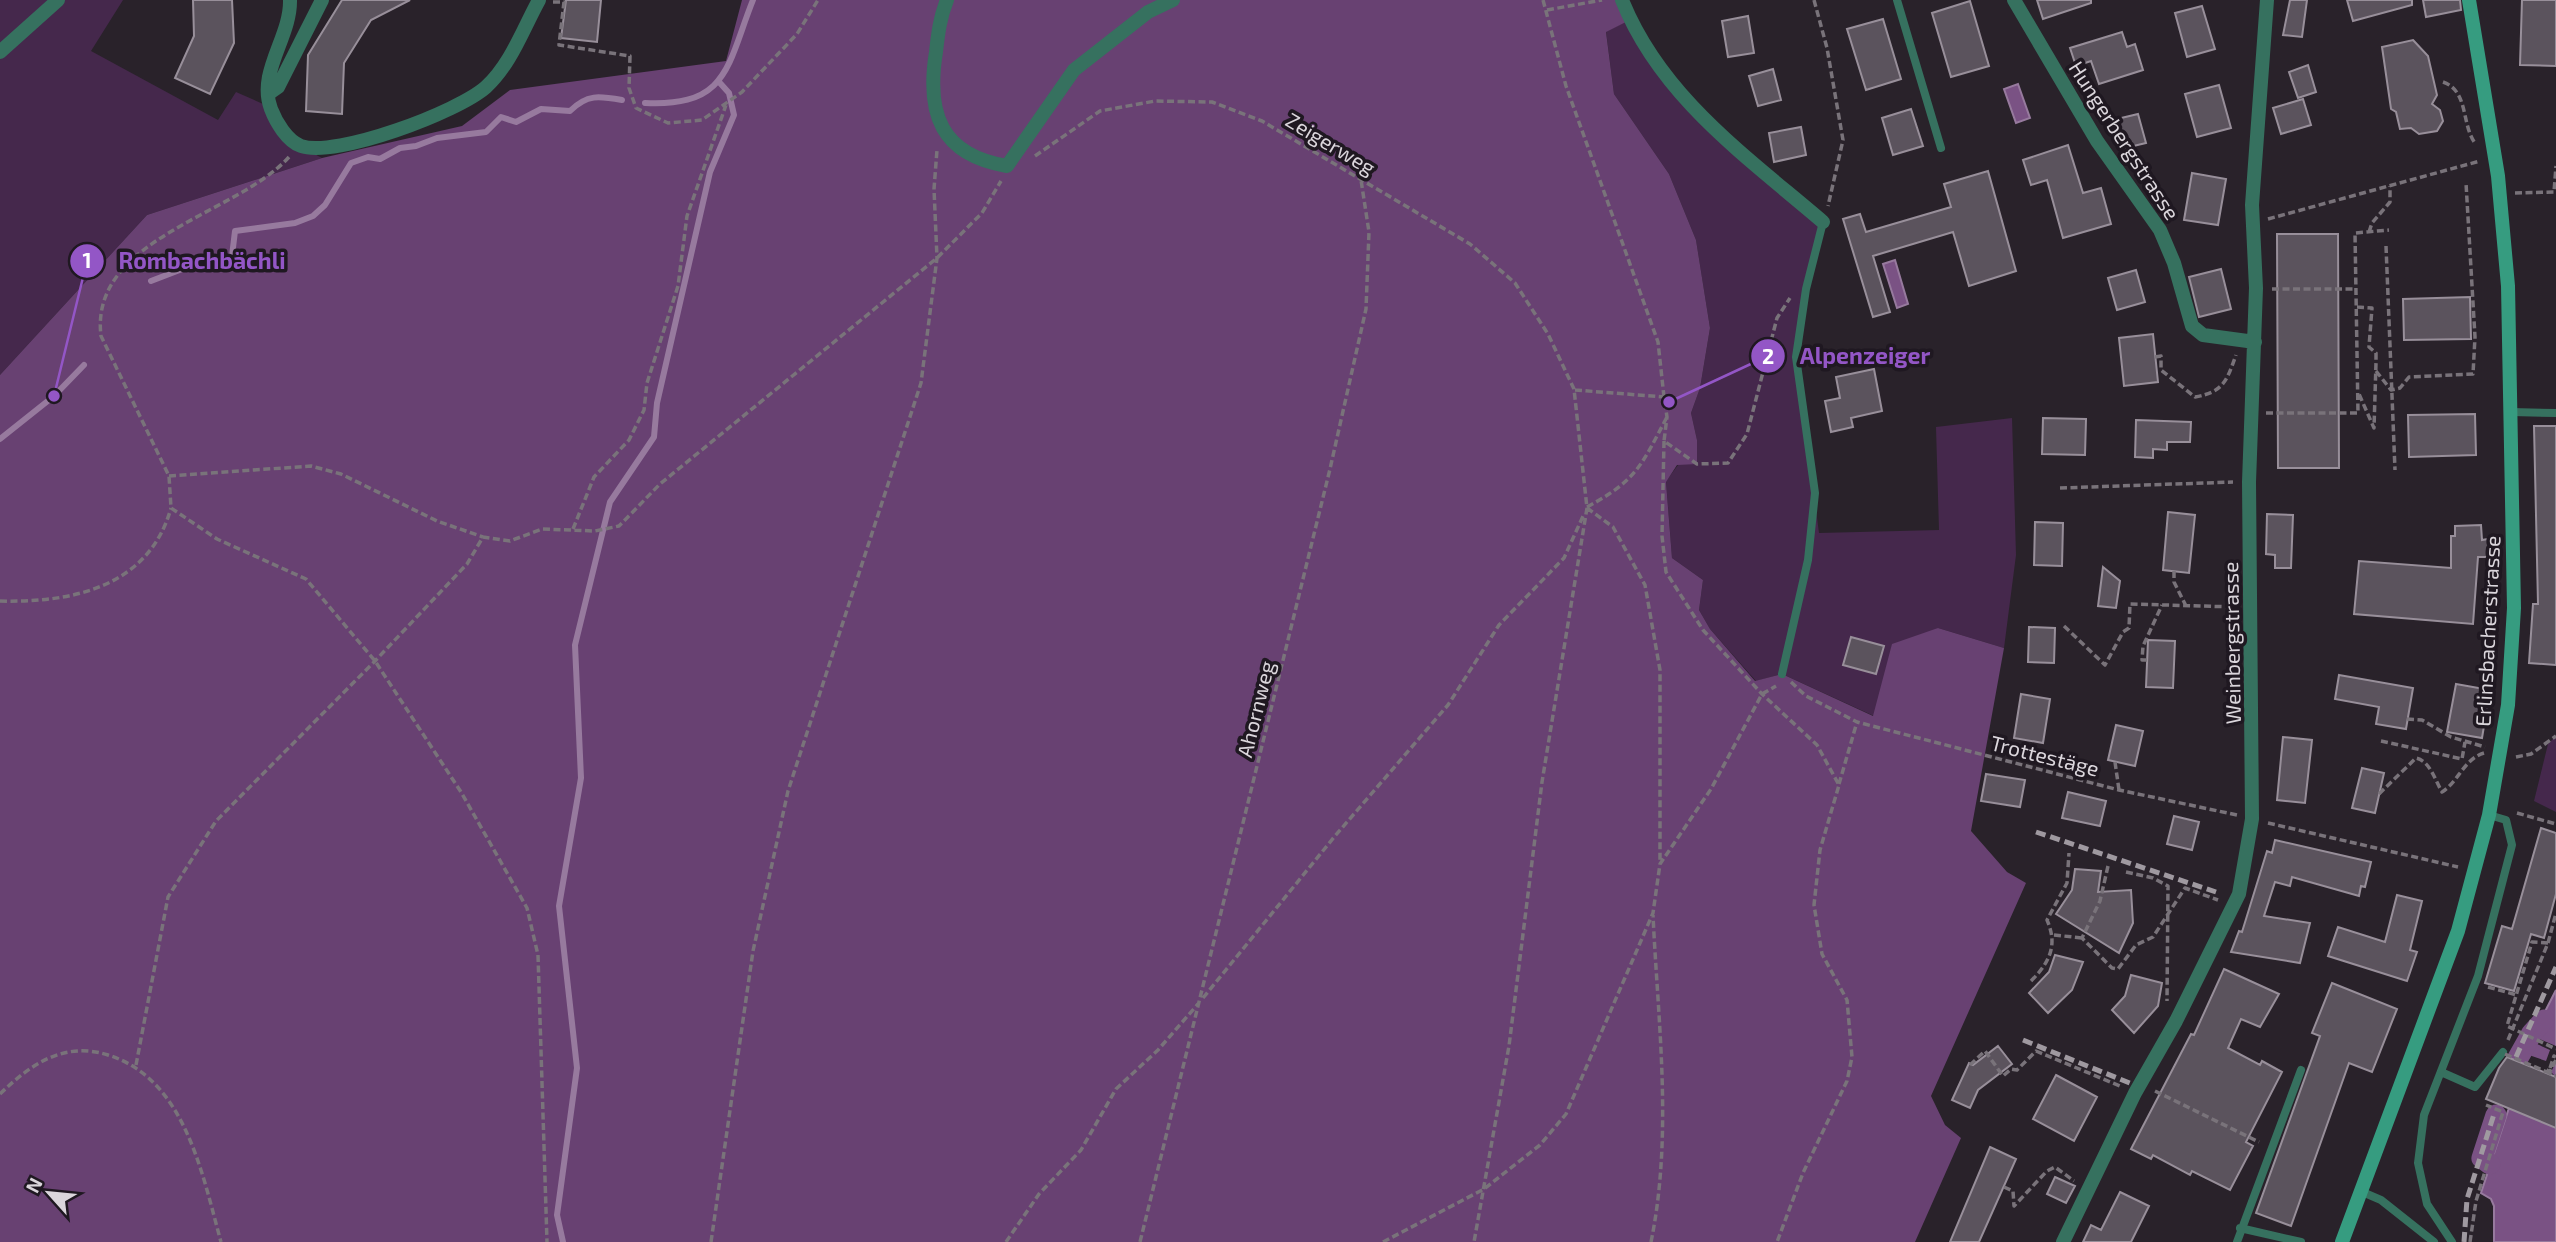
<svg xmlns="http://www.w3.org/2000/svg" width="2556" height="1242" font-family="'Exo 2',sans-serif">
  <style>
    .green { fill: #45284c }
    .forest { fill: #684172 }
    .water { fill: #7a5284; stroke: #977a9e; stroke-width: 2 }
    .pier { fill: #29222a }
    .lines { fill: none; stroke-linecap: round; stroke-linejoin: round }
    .stream { stroke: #977a9e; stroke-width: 6 }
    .canal { stroke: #7a5284; stroke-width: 21 }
    .building { fill: #5b535d; stroke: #988f9a; stroke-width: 2 }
    .path { stroke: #79737a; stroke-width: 3.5; stroke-dasharray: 7 3.5; stroke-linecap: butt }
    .service { stroke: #36715f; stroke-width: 8 }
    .minor { stroke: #36715f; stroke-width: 14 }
    .secondary { stroke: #369c80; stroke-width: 14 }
    .rail { stroke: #9f99a0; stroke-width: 5; stroke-dasharray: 10 5; stroke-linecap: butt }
    .path-bridge { stroke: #79737a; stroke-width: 3.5; stroke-dasharray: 7 3.5; stroke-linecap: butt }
    .labels { text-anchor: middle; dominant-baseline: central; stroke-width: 7; stroke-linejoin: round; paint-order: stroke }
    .street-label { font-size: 21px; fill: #dbd6dc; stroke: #1f1821 }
    .leader { fill: none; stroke: #9356c6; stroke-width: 2.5 }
    .callout-dot { fill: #9356c6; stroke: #1f1821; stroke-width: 2.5 }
    .mark-label { font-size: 21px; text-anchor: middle; font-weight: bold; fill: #fff }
    .callout-label { font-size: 23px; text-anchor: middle; font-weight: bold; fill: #9356c6; stroke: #1f1821; stroke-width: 7; stroke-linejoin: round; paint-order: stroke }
  </style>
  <rect width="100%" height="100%" fill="#29222a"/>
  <!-- green -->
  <path class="green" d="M0 0H123L91 51 218 120 236 92 270 107 299 146 322 158 147 215 0 375Z
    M1630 20 1670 85 1823 222 1796 357 1819 533 1939 530 1936 427 2012 418 2016 555 2004 648 1938 628 1874 716 1782 674 1756 681 1710 629 1699 610 1703 580 1672 558 1666 481 1697 440 1691 413 1700 388 1710 328 1696 240 1669 174 1614 94 1606 31Z
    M2556 736V812L2534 801 2548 744Z"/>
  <!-- forest -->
  <path class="forest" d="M742 0H1629L1630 20 1606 32 1614 94 1669 174 1696 240 1710 328 1700 388 1691 413 1697 440V464L1677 465 1666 482 1672 558 1703 580 1699 610 1710 629 1755 681 1782 674 1873 716 1892 644 1938 628 2004 648 1971 831 2007 872 2026 883 1931 1096 1945 1125 1961 1138 1915 1242H0V375L147 215 322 158 462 126 510 90 726 61Z"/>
  <!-- water -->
  <path class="water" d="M2018 84 2030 118 2016 123 2004 89Z
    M1895 260 1908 304 1897 308 1883 264Z
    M2556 990V1242H2494V1206L2491 1199 2481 1193 2533 1035Z"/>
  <!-- pier -->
  <path class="pier" d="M2530 1035 2556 1046V1062L2551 1072 2556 1077 2521 1063 2526 1054 2546 1061 2550 1050 2528 1040Z"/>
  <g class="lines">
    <!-- stream -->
    <path class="stream" d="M645 103C729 107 727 65 753 0
      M151 281 190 266 232 256 235 231 295 223 313 216 325 205 351 163 368 157 380 159 400 148 416 146 437 138 486 132 501 117 516 122 541 109 570 111C587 94 599 96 622 100
      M0 439 54 396 84 365
      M563 1242 557 1215 577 1068 559 906 581 778 575 645 610 502 654 437 657 403 710 172 734 115 729 93 720 83"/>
    <!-- canal -->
    <path class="canal" d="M2518 1058 2532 1033 2544 1020
      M2490 1164 2482 1158 2496 1115"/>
  </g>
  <!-- building -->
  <path class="building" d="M193 0H232L234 43 210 94 175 78 194 36Z
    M342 0H410L371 20 344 63 342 114 306 111 308 55Z
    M566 0H601L597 42 561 38Z
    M2037 0H2091V3L2043 19Z
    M2290 0H2307L2302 37 2283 35Z
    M2347 0H2412V5L2353 21Z
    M2423 0H2460L2461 10 2426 17Z
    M2522 0H2556V66L2520 65Z
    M1970 1 1989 66 1951 77 1932 13Z
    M2202 6 2215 49 2187 57 2175 13Z
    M1748 16 1754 53 1728 57 1722 21Z
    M1883 19 1901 79 1866 90 1847 29Z
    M2122 32 2127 47 2135 44 2143 70 2099 84 2091 61 2076 66 2070 48Z
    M2413 40 2428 56 2437 95 2432 104 2440 110 2443 121 2437 131 2419 134 2411 128 2400 129 2396 112 2391 109 2382 47Z
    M2308 65 2316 92 2298 98 2289 72Z
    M1773 69 1781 100 1758 106 1749 76Z
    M2219 85 2231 128 2197 137 2185 94Z
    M2303 99 2311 125 2281 134 2273 108Z
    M1911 109 1923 146 1893 155 1882 118Z
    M2138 114 2146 143 2125 148 2117 119Z
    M1801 127 1806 155 1774 162 1769 133Z
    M2068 145 2083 193 2101 188 2111 224 2063 238 2047 180 2031 185 2023 160Z
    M1988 171 2016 271 1969 286 1953 232 1873 256 1890 312 1873 317 1843 219 1860 214 1866 232 1951 207 1944 184Z
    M2192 173 2226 179 2218 225 2184 220Z
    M2277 234H2338L2339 468H2278Z
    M2221 269 2231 309 2199 317 2189 277Z
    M2136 270 2145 302 2117 310 2108 278Z
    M2470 297 2471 339 2404 340 2403 299Z
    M2153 334 2158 382 2124 386 2119 338Z
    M1874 369 1882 411 1851 418 1853 427 1831 432 1825 401 1840 398 1836 377Z
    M2475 414 2476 455 2409 457 2408 415Z
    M2043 418 2086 419 2085 455 2042 454Z
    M2136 420 2191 422 2190 442H2167V450L2153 449V458L2135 457Z
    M2534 426H2556V665L2529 663 2533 604H2538Z
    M2168 512 2195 515 2189 573 2163 570Z
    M2267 514 2293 515 2291 568H2275V555L2266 554Z
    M2035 522 2063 523 2062 566 2034 565Z
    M2481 525 2482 540 2488 539V557H2478L2473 624 2354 614 2359 561 2451 568V536H2455V526Z
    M2103 567 2120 581 2116 608 2098 606Z
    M2029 627 2055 628 2054 663 2028 662Z
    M1851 637 1884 646 1876 674 1843 665Z
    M2148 640 2175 641 2173 688 2146 687Z
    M2339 675 2413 688 2406 729 2376 724 2379 707 2335 699Z
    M2456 684 2490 690 2482 738 2447 732Z
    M2021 694 2050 699 2043 743 2014 738Z
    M2116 725 2143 731 2135 766 2108 760Z
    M2283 737 2312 740 2305 803 2277 800Z
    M2362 768 2384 773 2375 813 2352 808Z
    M1986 774 2025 780 2020 807 1981 801Z
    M2068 792 2106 801 2100 826 2062 818Z
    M2174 816 2199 822 2192 850 2167 844Z
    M2541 828 2556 833V894L2544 938 2531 934 2514 991 2485 983 2502 926 2512 929Z
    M2275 840 2371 862 2365 887 2361 886 2359 896 2292 877 2290 886 2275 882 2264 916 2310 923 2300 963 2231 952 2239 931 2242 932 2267 851 2272 853Z
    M2075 869 2101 871 2098 892 2131 890 2133 923 2119 953 2056 914 2072 890Z
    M2397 895 2422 901 2410 950 2417 952 2407 981 2328 956 2338 927 2385 942Z
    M2055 955 2083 962 2072 990 2048 1013 2029 993 2049 972Z
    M2224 969 2279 994 2260 1027 2241 1019 2228 1048 2260 1065 2262 1061 2282 1072 2246 1142 2253 1146 2230 1190 2192 1171 2190 1175 2153 1155 2151 1159 2131 1149 2191 1034 2194 1035Z
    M2131 975 2162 983 2158 1006 2134 1033 2112 1010 2125 996Z
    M2332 983 2397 1009 2372 1072 2349 1063 2291 1226 2256 1213 2320 1036 2312 1033Z
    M1998 1046 2012 1064 1978 1090 1970 1108 1952 1100 1969 1063 1973 1065Z
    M2507 1057 2556 1077V1128L2486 1099 2499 1068Z
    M2056 1075 2097 1097 2074 1141 2033 1119Z
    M1990 1147 2016 1159 1979 1242H1950Z
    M2055 1177 2075 1186 2066 1203 2047 1194Z
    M2120 1192 2149 1206 2131 1242H2083L2091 1225 2101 1230Z"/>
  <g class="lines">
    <!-- path -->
    <path class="path" d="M1543 0 1566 86 1658 342 1664 397
      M1814 0 1827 48 1843 140 1828 206
      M553 2H564L559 45 630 56 629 88 636 108 668 123 702 120 742 92 797 34 818 0
      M1547 10 1602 0
      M2443 82C2469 91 2461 124 2475 143
      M1035 156 1100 111 1155 101 1212 102 1262 121 1470 244 1515 283 1548 334 1574 389 1587 508 1542 782 1509 1046 1474 1242
      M289 157C237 215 89 238 101 336L169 476 171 508 217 539 306 579 375 661 461 792 527 908 538 955 547 1242
      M2515 193 2554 192 2556 166
      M2268 219 2480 161
      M2369 232 2372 223 2390 202V186
      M2386 246 2395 470
      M2272 289H2356
      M2357 307 2372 308 2369 347 2376 353V363L2374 428 2359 394
      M2155 357 2161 356V370L2195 397C2224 392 2227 380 2236 355
      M2376 371 2391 390 2400 388 2409 377 2473 374 2475 337 2466 183
      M1575 390 1664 397 1667 417 1664 441 1697 464 1728 463 1747 434 1777 318 1790 298
      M2266 413H2358L2355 233 2389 230
      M1664 441 1662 536 1666 572 1703 630 1762 694 1817 745 1839 785 1820 850 1814 905 1822 954 1847 1000 1852 1057 1847 1081 1803 1173 1777 1242
      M169 476 311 466 341 474 437 521 483 537
      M2060 488 2233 482
      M1587 507C1637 480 1641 466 1667 417
      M1587 508 1613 527 1645 585 1660 670V862
      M573 529 594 477 629 440 644 410 647 383 678 286 687 216 726 105
      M2174 571V582L2186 606
      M0 601C72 603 149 587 171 508
      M2064 626 2105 665 2123 632 2129 628 2130 604 2236 607
      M2147 660H2142L2143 646 2162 605
      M1791 682 1806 696 1857 722 2119 790 2237 815
      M2407 719 2422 720 2451 737 2485 747
      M2381 741 2462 759 2465 742
      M2516 757 2531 754 2556 736
      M2115 762 2119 790
      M1839 784 1857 722
      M2379 794 2416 758C2430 761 2435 780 2442 792 2459 781 2464 759 2484 753
      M2517 813 2556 824
      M2268 823 2458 867
      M2108 866 2100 901 2082 938 2112 968 2118 969 2136 945 2153 937 2185 888 2218 900
      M2126 872 2153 878 2168 886 2167 1001
      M2054 935 2082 938
      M2548 943 2532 942 2507 1026 2556 1049
      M2031 981C2050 962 2058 945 2047 920L2067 883 2069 853
      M2488 987 2517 995
      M1203 998 1335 836 1448 705 1499 625 1564 558 1584 514
      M2508 1040 2548 943 2556 913
      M2556 1060 2549 1073 2556 1076
      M136 1065 168 897 216 821 375 661 467 564 483 537 510 541 542 529 595 531 619 526 660 484 937 258 982 213 1001 181
      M1970 1065 1985 1051 2003 1076 2011 1069 2017 1070 2036 1051 2120 1086
      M2550 1068 2554 1056 2556 1057
      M2155 1091 2259 1142
      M0 1094C31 1064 64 1041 108 1055 185 1079 202 1173 221 1242
      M2004 1187 2013 1191 2014 1206 2047 1171 2055 1167 2074 1181
      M711 1242 753 951 788 791 921 383 937 258 934 189 937 150
      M1006 1242 1039 1194 1081 1150 1116 1089 1158 1050 1198 1004
      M1140 1242 1330 469 1366 309 1369 232 1361 180
      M1383 1242 1484 1189 1540 1145 1566 1114 1653 913 1660 864 1711 789 1762 694 1776 686
      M1651 1242C1673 1135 1658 1023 1653 915
      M2470 1242 2476 1201 2503 1112 2486 1105"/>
    <!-- service -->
    <path class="service" d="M1897 0 1941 148
      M2511 412 2556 413
      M1782 674 1808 560 1815 493 1796 357 1806 289 1823 222
      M2441 1072 2475 1087 2503 1052
      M2360 1191 2381 1200 2434 1242
      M2240 1228 2301 1242
      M2237 1242 2301 1070
      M2452 1242 2427 1204 2418 1163 2424 1115 2478 976 2512 845 2506 820 2489 815"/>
    <!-- minor -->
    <path class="minor" d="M290 0C291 37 257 72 271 109 276 122 287 141 301 146 336 158 458 112 486 87 511 64 523 29 539 0
      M947 0C940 17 938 34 936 52 926 114 941 155 1007 166L1074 70 1148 12 1173 0
      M1622 0C1661 97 1746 156 1823 222
      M2014 0 2097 141 2160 230 2174 263 2192 326 2203 335 2255 342
      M0 52 58 0
      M268 94 278 87 322 0
      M2063 1242 2135 1093 2176 1021 2239 894 2252 819 2249 482 2256 288 2252 205 2267 0"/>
    <!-- secondary -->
    <path class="secondary" d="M2342 1242 2458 931 2489 815 2508 705 2514 608 2508 286 2498 176 2469 0"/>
    <!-- rail -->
    <path class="rail" d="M2036 832 2216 892
      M2023 1040 2132 1084
      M2516 1057 2556 967
      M2464 1242 2467 1199 2494 1114"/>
    <!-- path-bridge -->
    <path class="path-bridge" d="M2505 1054 2547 1072 2550 1068"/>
  </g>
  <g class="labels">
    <!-- street labels -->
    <g class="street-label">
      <text transform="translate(2125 140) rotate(57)">Hungerbergstrasse</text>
      <text transform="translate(1331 143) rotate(31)">Zeigerweg</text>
      <text transform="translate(2487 631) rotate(-87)">Erlinsbacherstrasse</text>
      <text transform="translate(2231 643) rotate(-91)">Weinbergstrasse</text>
      <text transform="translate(1255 709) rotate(-76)">Ahornweg</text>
      <text transform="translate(2045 755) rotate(14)">Trottestäge</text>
    </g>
  </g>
  <!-- callouts -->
  <path class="leader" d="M54 396L87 261M1669 402L1768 356"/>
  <g class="callout-dot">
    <circle cx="54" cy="396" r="7"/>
    <circle cx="1669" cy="402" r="7"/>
    <circle cx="87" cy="261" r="18"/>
    <circle cx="1768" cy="356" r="18"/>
  </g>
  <g class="mark-label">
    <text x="87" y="268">1</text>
    <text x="1768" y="364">2</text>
  </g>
  <g class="callout-label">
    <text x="202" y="269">Rombachbächli</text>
    <text x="1865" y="364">Alpenzeiger</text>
  </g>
  <!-- north arrow -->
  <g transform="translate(49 1193) rotate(297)" stroke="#1f1821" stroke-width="5" paint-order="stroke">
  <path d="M0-5L12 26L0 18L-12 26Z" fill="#dbd6dc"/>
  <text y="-10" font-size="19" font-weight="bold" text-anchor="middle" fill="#dbd6dc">N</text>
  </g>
</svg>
